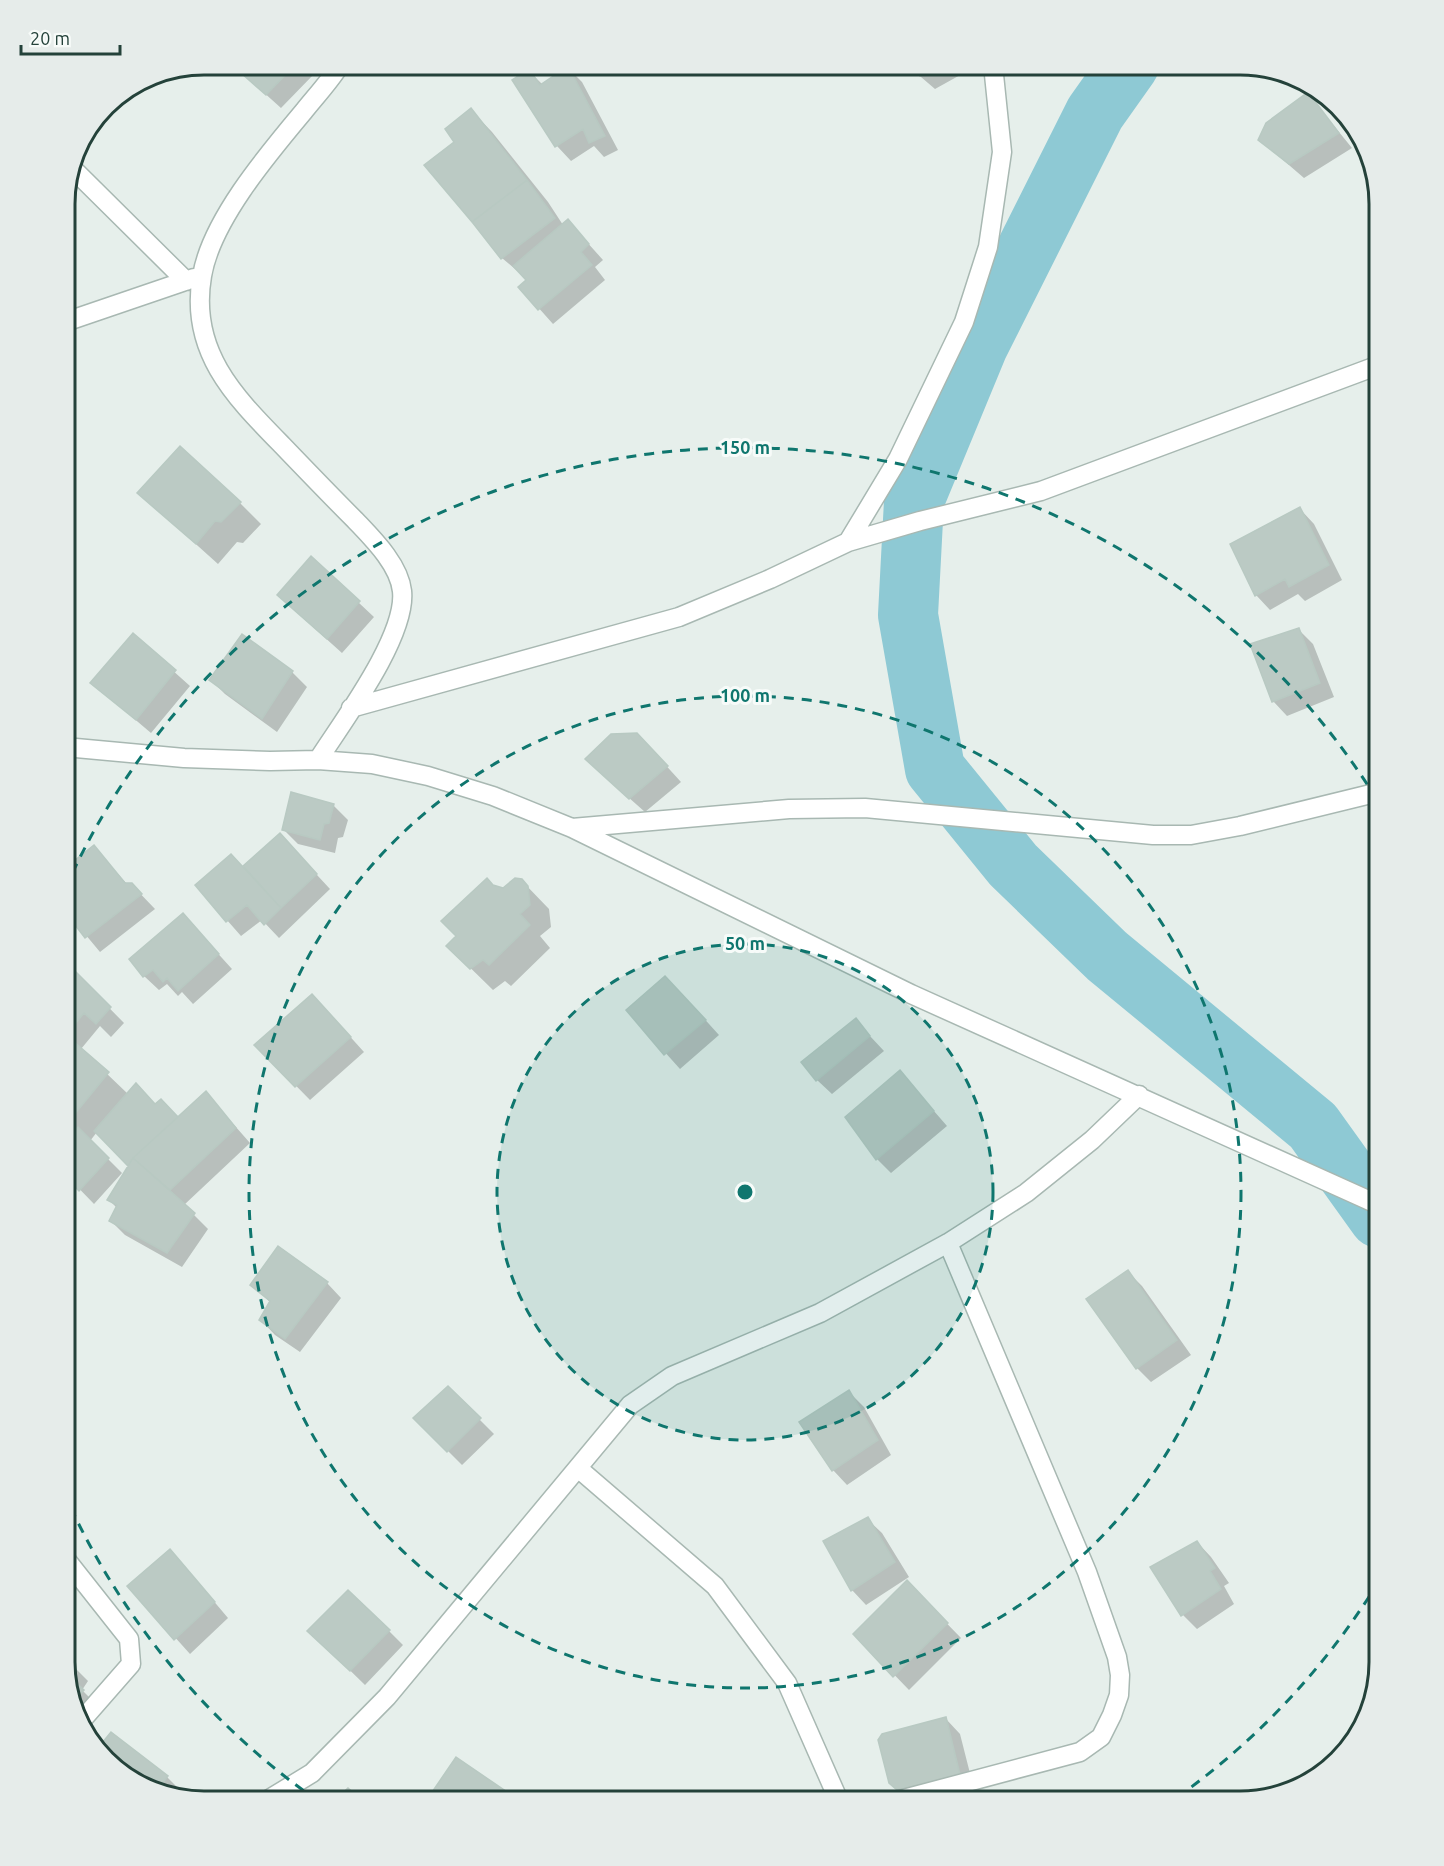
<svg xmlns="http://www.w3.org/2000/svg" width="1444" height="1866" font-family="Ubuntu,sans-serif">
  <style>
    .shadow { fill: #0003 }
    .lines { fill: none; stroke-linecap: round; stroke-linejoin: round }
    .river { stroke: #8ec9d4; stroke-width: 60 }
    .building { fill: #bbcac4; stroke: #b8c9c2; stroke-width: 1.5 }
    .street-casing { stroke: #a8b8b2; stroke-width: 21 }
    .street { stroke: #fff; stroke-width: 18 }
    .ring { fill: none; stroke: #0f766e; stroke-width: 3; stroke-dasharray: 10 8 }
    .rim { fill: none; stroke: #24423a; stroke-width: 3 }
    .centre { fill: #0f766e; stroke: #f7fbf9; stroke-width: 3 }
    .ring-label { font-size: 18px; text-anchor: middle; font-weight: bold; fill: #0f766e; stroke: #f7fbf9; stroke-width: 6; stroke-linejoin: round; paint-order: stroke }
  </style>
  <rect width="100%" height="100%" fill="#e6efeb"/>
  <!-- shadow -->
  <path class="shadow" d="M233 65H306L315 73 281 108Z
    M907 65H969L971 69 935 89Z
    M568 68 582 82 618 150 604 157 594 146 571 161 557 146 514 80 529 71 543 85Z
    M1308 94 1352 148 1304 178 1260 140Z
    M471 110 492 132 548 202 563 225 568 221 603 260 595 267 605 280 553 324 520 287 528 280 502 258 473 221 457 142Z
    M139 493 240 503 261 524 243 543 237 542 218 564Z
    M1300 509 1314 524 1342 580 1305 601 1298 594 1270 610 1256 595Z
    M311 558 374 617 342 653 293 609Z
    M1299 630 1313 644 1334 697 1287 716 1273 701Z
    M133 635 190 686 151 733 92 683Z
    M242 636 292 672 307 687 277 732 225 694 211 680Z
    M651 749 681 782 645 812 602 774Z
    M333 805 348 820 343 837 338 838 335 853 298 844 284 830Z
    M280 835 330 889 279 938 262 920 241 936 197 886 243 868Z
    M94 847 127 884H131L155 909 100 952 65 910V870Z
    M522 881 549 909 551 927 540 936 550 948 511 986 505 981 493 990 448 946 494 887 503 890Z
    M183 915 232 969 193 1004 182 992 178 996 167 984 159 990 144 976Z
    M70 968 124 1023 111 1037 100 1026 81 1049 128 1094 178 1119 206 1093 250 1143 184 1205 208 1229 182 1267 125 1235 111 1221 117 1208 109 1200 130 1166 97 1132 90 1141 122 1173 94 1204 65 1174V974Z
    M680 992 719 1035 680 1069 628 1011Z
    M326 1010 364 1052 310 1100 256 1045Z
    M855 1020 884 1051 832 1094 817 1080Z
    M900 1072 947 1126 891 1173 877 1159Z
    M279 1248 327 1283 341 1298 300 1352 275 1335 261 1320 271 1303 252 1285Z
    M1128 1272 1142 1286 1191 1355 1151 1382 1137 1368Z
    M448 1388 494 1434 462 1465 415 1418Z
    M849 1392 864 1407 891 1455 847 1485 833 1470Z
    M867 1519 882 1533 909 1577 866 1605 852 1590Z
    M1197 1542 1211 1557 1229 1583 1224 1586 1234 1604 1197 1629 1183 1615Z
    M184 1566 228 1618 190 1654 129 1586Z
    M921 1597 961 1638 909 1690 855 1634Z
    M389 1631 403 1645 365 1685 324 1645Z
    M65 1658 88 1681 82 1690 97 1705 82 1721Z
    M946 1719 960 1734 975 1793 925 1801 905 1798 890 1783Z
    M111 1734 167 1777 181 1791 178 1795 135 1783 99 1749Z
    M456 1759 506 1793 514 1801H427Z"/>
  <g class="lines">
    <!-- river -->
    <path class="river" d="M1129 65 1095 113 978 346 914 501 908 615 935 769 1013 865 1107 956 1313 1126 1379 1218"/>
  </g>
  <!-- building -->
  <path class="building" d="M232 65H295L266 95Z
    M915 65H939L920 76Z
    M568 66 605 136 589 143 583 129 555 147 512 80 529 69 540 85Z
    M1308 92 1339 133 1289 164 1258 140 1266 123Z
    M471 108 527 180 472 222 424 165 454 142 445 129Z
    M527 180 555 218 501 259 472 222Z
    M568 219 589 244 581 252 592 265 538 310 518 287 526 280 513 266Z
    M180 446 241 502 221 522 215 521 196 544 137 493Z
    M1300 507 1329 565 1289 587 1285 579 1255 596 1230 544Z
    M311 556 360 601 327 639 277 595Z
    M1299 628 1320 683 1272 702 1250 644Z
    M133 633 176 670 136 720 90 683Z
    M242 634 293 671 262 719 209 680Z
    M637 733 668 766 629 799 585 759 611 734Z
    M291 792 334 804 329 823 324 824 320 840 282 830Z
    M280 833 317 874 281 908 243 866Z
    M94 845 125 883H132L142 894 85 938 65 912V868Z
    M231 854 281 908 264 925 247 905 226 922 195 885Z
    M487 878 493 885 503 888 515 878 522 879 528 886 530 905 520 914 530 925 489 965 483 960 470 969 446 946 456 936 441 921Z
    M183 913 219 954 178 991 167 978 163 982 153 970 143 977 129 959Z
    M70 966 111 1007 96 1024 84 1013 66 1035 65 972Z
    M665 976 706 1020 664 1055 626 1010Z
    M312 994 351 1037 295 1087 254 1045Z
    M856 1018 870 1036 816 1081 801 1062Z
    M65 1034 109 1072 69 1121 65 1118Z
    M900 1070 934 1111 876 1160 845 1117Z
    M136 1083 155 1104 161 1099 178 1117 133 1158 128 1166 94 1131Z
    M206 1091 236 1128 170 1190 133 1158Z
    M78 1127 109 1158 79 1191 65 1177V1141Z
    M133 1158 195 1213 167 1253 109 1221 117 1205 107 1200Z
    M278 1246 328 1282 285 1339 259 1320 270 1301 250 1285Z
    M1128 1270 1177 1340 1136 1369 1086 1299Z
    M448 1386 481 1418 447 1452 413 1418Z
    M849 1390 878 1440 832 1471 799 1422Z
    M868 1517 895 1562 851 1591 823 1541Z
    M1197 1541 1215 1568 1210 1571 1221 1589 1181 1616 1150 1567Z
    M170 1549 215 1602 174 1640 127 1586Z
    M907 1580 948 1623 893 1677 853 1634Z
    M348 1590 390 1630 350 1671 307 1631Z
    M69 1676 84 1690 76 1698Z
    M946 1717 961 1779 897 1790 889 1783 878 1740 882 1734Z
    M111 1732 168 1776 158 1789 147 1781 144 1785 135 1783 98 1748Z
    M456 1757 507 1792 500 1801H426Z
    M348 1788 363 1801H334Z"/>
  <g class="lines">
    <defs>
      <path id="street" d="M72 168 186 281
        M65 322 194 278
        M848 542 898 459 964 322 988 247 1002 152 993 65
        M351 708 679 617 770 579 848 542 920 521 1041 491 1379 365
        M65 747 184 758 270 761 318 760 372 764 428 776 493 796 572 828 911 994 1379 1205
        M318 760C343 721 407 636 402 591 399 564 372 538 355 520 330 495 306 470 282 445 234 396 189 351 202 276 211 221 268 154 304 111 316 96 330 81 340 65
        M572 828 789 809 865 808 1153 835H1191L1240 826 1379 792
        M579 1469 715 1586 787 1683 839 1801
        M65 1558 129 1639 131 1664 82 1720
        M266 1801 312 1773 387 1697 630 1405 672 1376 820 1313 948 1243 1026 1193 1092 1140 1139 1095
        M896 1801 1080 1752 1101 1737 1112 1715 1119 1695 1120 1675 1117 1657 1087 1572 948 1243"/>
    </defs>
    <!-- street casing -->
    <use href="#street" class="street-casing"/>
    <!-- street -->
    <use href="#street" class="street"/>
  </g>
  <!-- distance rings -->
  <circle cx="745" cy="1192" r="248" fill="#0f766e" fill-opacity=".12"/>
  <g class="ring">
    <circle cx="745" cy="1192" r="248"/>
    <circle cx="745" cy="1192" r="496"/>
    <path d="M1379 1581A744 744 0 0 1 1172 1801M318 1801A744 744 0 0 1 65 1495M65 889A744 744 0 0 1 1379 803"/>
  </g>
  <!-- crop -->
  <path d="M0 0H1444V1866H0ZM204 75H1240A129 129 0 0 1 1369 204V1662A129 129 0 0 1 1240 1791H204A129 129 0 0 1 75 1662V204A129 129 0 0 1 204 75Z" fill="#e6ecea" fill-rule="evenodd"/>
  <path class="rim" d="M204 75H1240A129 129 0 0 1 1369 204V1662A129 129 0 0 1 1240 1791H204A129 129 0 0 1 75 1662V204A129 129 0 0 1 204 75Z"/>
  <circle cx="745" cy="1192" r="9" class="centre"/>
  <g class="ring-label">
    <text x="745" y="454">150 m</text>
    <text x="745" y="702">100 m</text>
    <text x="745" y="950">50 m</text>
  </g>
  <!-- scale -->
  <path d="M21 45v9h99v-9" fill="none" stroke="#24423a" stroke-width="3"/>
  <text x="30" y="45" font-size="18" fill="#24423a" stroke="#f7fbf9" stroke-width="4.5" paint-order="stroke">20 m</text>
</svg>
